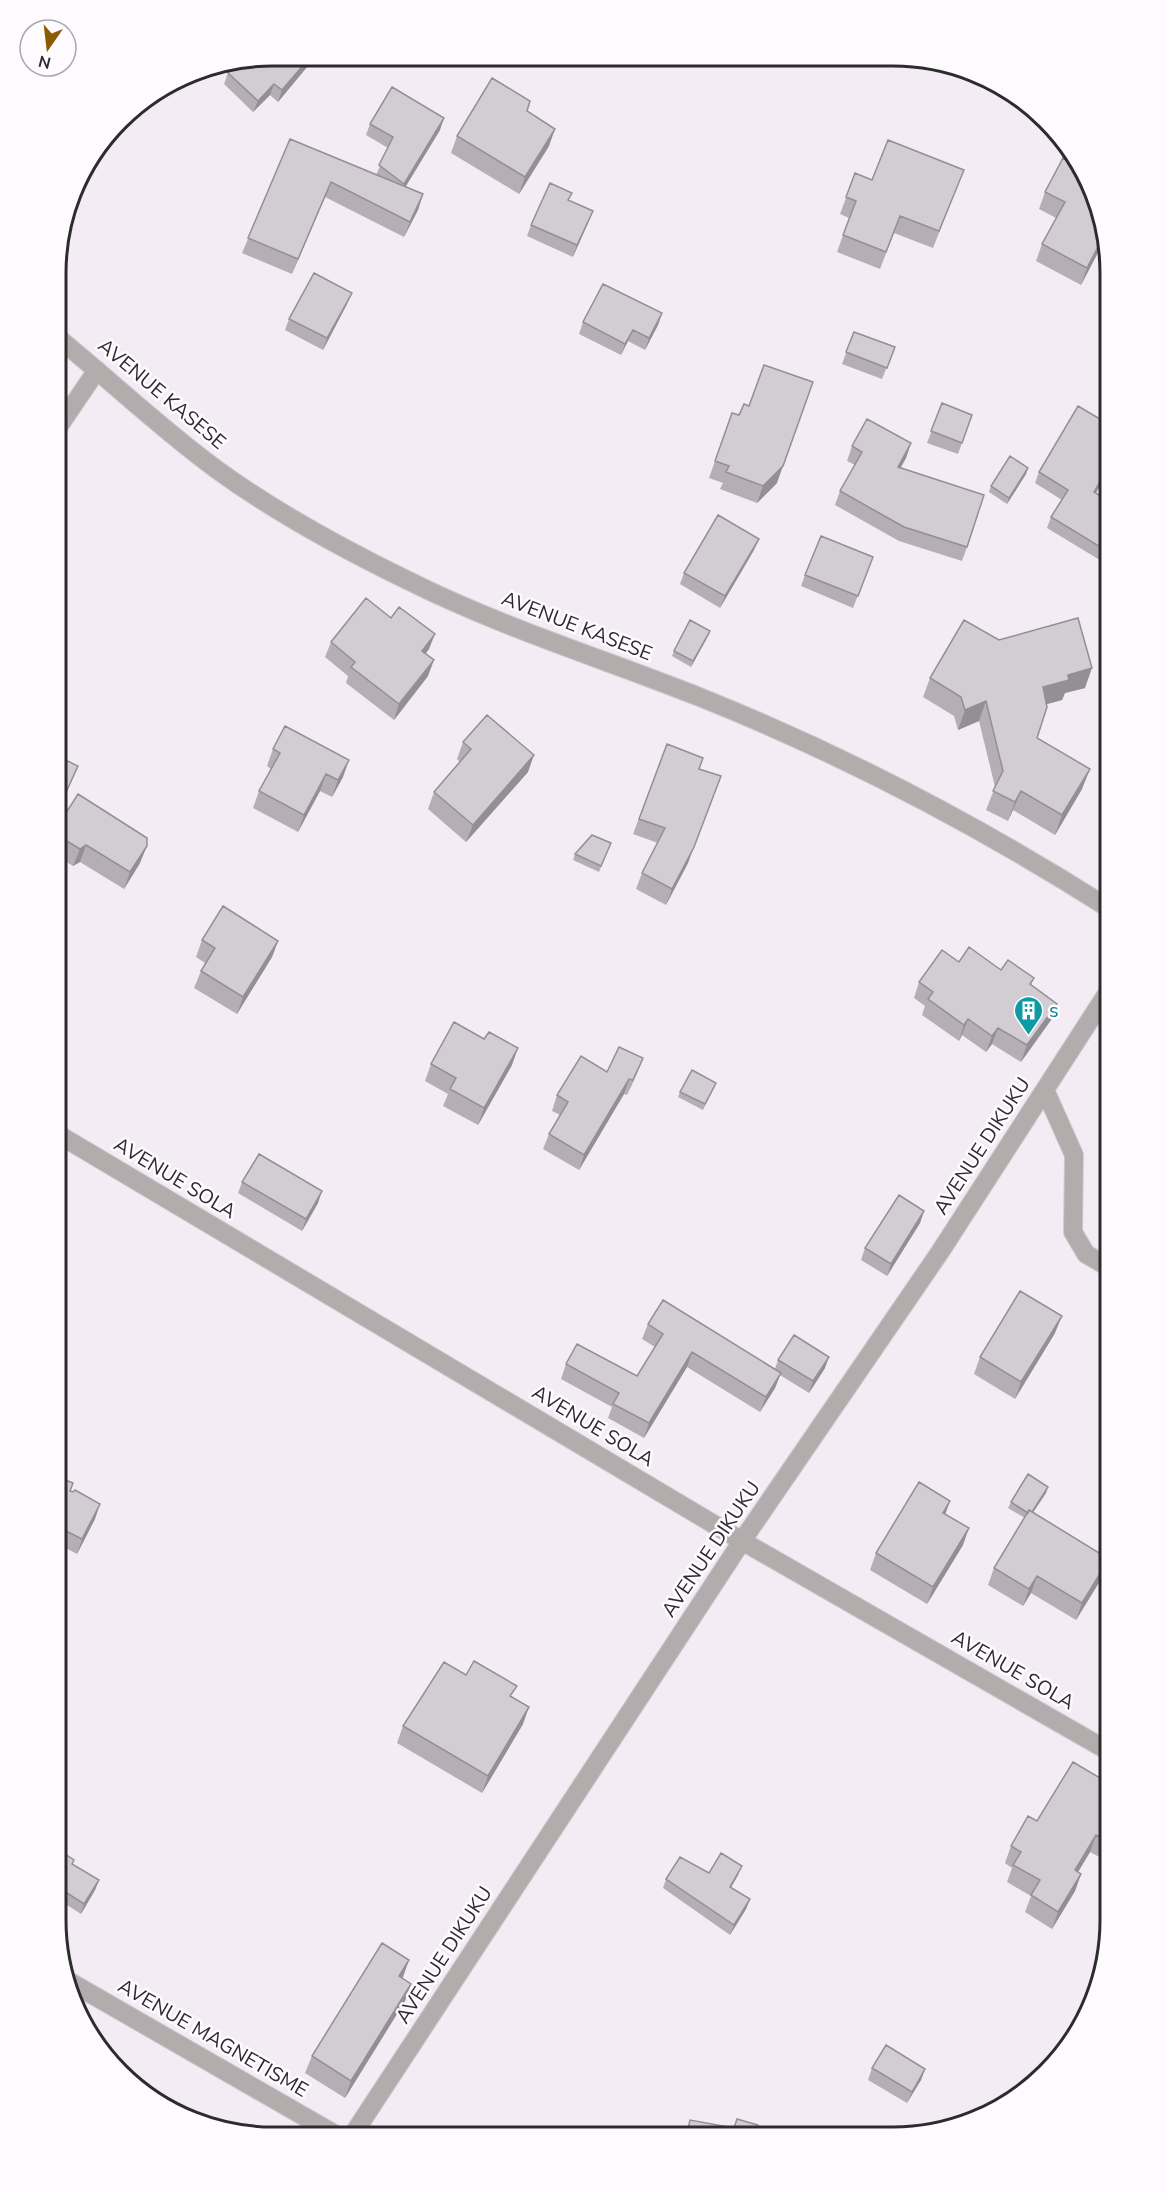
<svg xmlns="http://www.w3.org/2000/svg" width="1166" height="2193" font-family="'Nunito Sans',sans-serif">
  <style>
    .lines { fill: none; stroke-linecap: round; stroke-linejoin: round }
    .minor-casing { stroke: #d0c9d0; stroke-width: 20 }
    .minor { stroke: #b2adac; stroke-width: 18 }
    .wall { fill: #b5afb5 }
    .shaded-wall { fill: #938f94 }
    .building { fill: #d2ccd3; stroke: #938f94; stroke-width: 1.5 }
    .labels { text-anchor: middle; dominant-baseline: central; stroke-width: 5; stroke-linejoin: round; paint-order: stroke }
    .street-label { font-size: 20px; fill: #2e2b2e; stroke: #fefbfe }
    .culture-label { font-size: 20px; fill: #0d838f; stroke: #fefbfe; text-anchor: start }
    .rim { fill: none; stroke: #2e2b2e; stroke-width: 3 }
  </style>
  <rect width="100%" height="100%" fill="#f3ecf4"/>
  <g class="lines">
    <defs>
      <path id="minor" d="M57 337C110 380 160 428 216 469 275 512 343 549 409 581 503 628 604 659 702 698 844 755 981 827 1110 909
        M57 429 97 370
        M1045 1090 1074 1155 1073 1232 1086 1254 1110 1268
        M56 1133 742 1541 1110 1752
        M65 1979 338 2136
        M352 2136 742 1541 940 1252 1110 989"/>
    </defs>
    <!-- minor casing -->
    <use href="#minor" class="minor-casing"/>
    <!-- minor -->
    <use href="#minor" class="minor"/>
  </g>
  <!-- wall -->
  <path class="wall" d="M273 56H314L312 61 278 102 270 95 253 112 224 84 228 73Z
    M527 111 549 146 519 194 451 153 457 136Z
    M370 124 440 130 405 187 423 194 418 210 404 237 325 197 292 274 242 253 290 139 376 175 388 148 366 135Z
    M855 173 872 180 957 187 933 248 894 233 880 269 837 252 849 218 840 214Z
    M1045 192 1099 203 1105 239 1081 285 1036 261 1042 244 1056 218 1039 209Z
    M569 201 593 211 573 257 527 236 531 225Z
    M347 304 323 350 285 330 289 319Z
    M662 313 658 325 645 350 628 341 621 355 579 334 583 322Z
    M854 332 895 347 882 379 842 364Z
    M942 403 972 415 958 454 927 443Z
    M732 413 777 483 757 503 720 489 723 483 709 478Z
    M1110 425V468L1096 493 1110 502V562L1108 565 1047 528 1051 517 1062 500 1035 483 1039 472Z
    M911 443 906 458 900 468 967 547 962 561 899 541 835 505 840 491 855 465 847 461 852 446Z
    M1028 468 1026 474 1007 504 989 492 991 486Z
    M754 550 720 608 680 584 684 573Z
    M873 557 853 608 801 586 805 575Z
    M391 618 429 649 425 654 428 676 394 720 346 683 348 676 325 657 331 642Z
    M710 631 708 636 691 667 672 656 674 651Z
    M999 640 1085 688 1065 693 1062 700 1047 704 1037 738 1082 789 1055 835 1013 810 1008 821 986 810 995 787 979 721 958 730 954 716 923 697 930 678Z
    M463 742 528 772 466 842 428 809 434 792 460 762 457 759Z
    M667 744 700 769 688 863 666 905 636 889 642 873 658 843 633 834Z
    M273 749 343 777 332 797 320 791 298 832 253 808 259 791 271 769 267 766Z
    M57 827 140 863 124 889 80 862 73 866 57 856Z
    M611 843 599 872 573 860 575 854Z
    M202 940 278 941 272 957 237 1014 194 988 201 971 205 963 196 957Z
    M959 962 1001 970 1034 978 1031 985 1057 1004 1051 1020 1021 1062 992 1044 986 1052 962 1035 959 1041 922 1015 925 1006 914 998 919 982Z
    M643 1058 627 1095 624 1094 579 1170 543 1149 549 1134 560 1115 552 1111 557 1095 607 1072Z
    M431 1064 512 1065 478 1125 443 1106 448 1094 425 1081Z
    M714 1088 703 1110 678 1097 680 1092Z
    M242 1182 318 1203 302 1231 238 1193Z
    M924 1211 920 1223 887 1276 861 1260 865 1248Z
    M648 1324 775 1369 778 1360 825 1368 809 1393 780 1375 775 1388 760 1412 687 1367 644 1438 608 1418 612 1407 561 1379 566 1364 637 1376 655 1347 642 1339Z
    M1055 1333 1015 1399 974 1374 980 1357Z
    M56 1485 70 1491 95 1519 77 1554 56 1543Z
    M1046 1493 1033 1512 1103 1576 1076 1620 1031 1593 1023 1606 988 1585 994 1568 1025 1518 1008 1508 1011 1502Z
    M946 1514 963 1545 927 1604 870 1570 876 1553Z
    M466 1675 513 1698 523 1724 482 1793 397 1743 403 1726Z
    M1110 1784V1848L1103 1859 1090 1852 1078 1872 1081 1874 1075 1891 1052 1929 1025 1912 1031 1896 1007 1882 1012 1868 1005 1863 1011 1846 1037 1821Z
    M56 1848 73 1865 99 1880 95 1890 81 1914 56 1898Z
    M709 1873 738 1875 731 1888 750 1899 746 1909 730 1935 663 1888 666 1879Z
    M402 1978 405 2001 345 2098 305 2073 312 2056Z
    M872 2068 925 2069 921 2080 907 2103 868 2080Z
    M690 2120 754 2137H686Z"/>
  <!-- shaded-wall -->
  <path class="shaded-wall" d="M311 56H314L312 61 278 102 282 90Z
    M274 84 270 95 253 112 258 101Z
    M444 118 440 130 400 196 404 184Z
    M555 129 549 146 519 194 525 177Z
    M331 182 325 197 292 274 298 259Z
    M423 194 418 210 404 237 410 222Z
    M593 211 588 223 573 257 577 245Z
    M1104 235 1105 239 1081 285 1087 268Z
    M352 293 347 304 323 350 327 338Z
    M662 313 658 325 645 350 649 338Z
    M633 330 628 341 621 355 625 344Z
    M911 443 906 458 893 482 898 467Z
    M1110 464V468L1090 503 1094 492Z
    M783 466 777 483 757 503 763 486Z
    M1028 468 1026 474 1007 504 1009 498Z
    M759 539 754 550 720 608 725 596Z
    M710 631 708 636 691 667 693 661Z
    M435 634 429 649 416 666 422 651Z
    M434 660 428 676 394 720 399 704Z
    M1092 668 1085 688 1065 693 1062 700 1036 707 1043 687 1068 675Z
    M986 701 979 721 958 730 965 710Z
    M534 755 528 772 466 842 473 825Z
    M349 760 343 777 332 797 338 780Z
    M1090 769 1082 789 1055 835 1062 815Z
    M326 774 320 791 298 832 304 815Z
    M721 776 688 863 666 905 672 889Z
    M1021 791 1013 810 1008 821 1015 802Z
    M86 845 80 862 73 866 80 849Z
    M147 846 140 863 124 889 130 872Z
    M278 941 272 957 237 1014 243 997Z
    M1057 1004 1051 1020 1021 1062 1027 1045Z
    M968 1019 962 1035 959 1041 964 1025Z
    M998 1028 992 1044 986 1052 992 1036Z
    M518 1048 512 1065 478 1125 484 1108Z
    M643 1058 637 1073 627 1095 633 1080Z
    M629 1079 624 1094 579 1170 584 1155Z
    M322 1191 318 1203 302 1231 306 1219Z
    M924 1211 920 1223 887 1276 891 1264Z
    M1062 1316 1055 1333 1015 1399 1021 1382Z
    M692 1352 687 1367 644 1438 649 1423Z
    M829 1357 825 1368 809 1393 813 1381Z
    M781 1373 775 1388 760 1412 766 1397Z
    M1048 1487 1046 1493 1028 1520 1030 1514Z
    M950 1501 944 1518 943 1513Z
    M100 1504 95 1519 77 1554 82 1539Z
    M969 1528 963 1545 927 1604 933 1587Z
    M1109 1559 1103 1576 1076 1620 1082 1603Z
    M1037 1576 1031 1593 1023 1606 1029 1589Z
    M529 1707 523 1724 482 1793 488 1776Z
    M1096 1835 1090 1852 1069 1887 1075 1870Z
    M1110 1841V1848L1103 1859Z
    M742 1866 738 1875 726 1896 730 1887Z
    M1081 1874 1075 1891 1052 1929 1058 1912Z
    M99 1880 95 1890 81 1914 84 1904Z
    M750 1899 746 1909 730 1935 734 1925Z
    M409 1960 403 1977 393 1993 399 1976Z
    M411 1984 405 2001 345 2098 351 2081Z
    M925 2069 921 2080 907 2103 912 2092Z"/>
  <!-- building -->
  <path class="building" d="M273 56H311L282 90 274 84 258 101 228 73 239 62Z
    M492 78 530 101 527 111 555 129 525 177 457 136Z
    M392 87 444 118 404 184 379 165 393 137 370 124Z
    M290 139 423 194 410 222 331 182 298 259 248 238Z
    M888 140 964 170 939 231 900 216 886 252 843 235 856 201 846 197 855 173 872 180Z
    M1063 158 1072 162 1099 203 1104 235 1087 268 1042 244 1065 202 1045 192Z
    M550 183 572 193 568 200 593 211 577 245 531 225Z
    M314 273 352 293 327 338 289 319Z
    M603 284 662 313 649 338 633 330 625 344 583 322Z
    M854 332 895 347 887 368 846 352Z
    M764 365 813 382 783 466 763 486 726 472 729 466 715 461 732 413 739 415 744 404 749 406Z
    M942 403 972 415 962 443 931 431Z
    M1078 406 1110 425V464L1094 492 1110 502V553L1051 517 1068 490 1039 472Z
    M867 419 911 443 898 467 984 495 967 547 904 527 840 491 862 452 852 446Z
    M1010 456 1028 468 1009 498 991 486Z
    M718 515 759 539 725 596 684 573Z
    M821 536 873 557 858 596 805 575Z
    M366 598 391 618 399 607 435 634 422 651 434 660 399 704 351 667 355 662 331 642Z
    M1078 618 1092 668 1068 675 1069 680 1043 687 1047 707 1037 738 1090 769 1062 815 1021 791 1015 802 993 791 1003 771 986 701 965 710 961 697 930 678 964 620 999 640Z
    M690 620 710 631 693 661 674 651Z
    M487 715 534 755 473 825 434 792 471 749 463 742Z
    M285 726 349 760 338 780 326 774 304 815 259 791 280 753 273 749Z
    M667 744 703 758 699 769 721 776 694 847 672 889 642 873 665 828 639 819Z
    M57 756 78 766 57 812Z
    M78 794 147 838V846L130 872 86 845 80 849 57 835V827Z
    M592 835 611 843 601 866 575 854Z
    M223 906 278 941 243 997 201 971 215 948 202 940Z
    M57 931 60 933 57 939Z
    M969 947 1001 970 1008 960 1034 978 1030 984 1057 1004 1027 1045 998 1028 992 1036 968 1019 964 1025 928 999 933 992 919 982 942 950 959 962Z
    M454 1022 484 1039 489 1032 518 1048 484 1108 450 1089 456 1078 431 1064Z
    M619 1047 643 1058 633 1080 629 1079 584 1155 549 1134 568 1102 557 1095 581 1056 607 1072Z
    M692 1070 716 1083 705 1104 680 1092Z
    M259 1154 322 1191 306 1219 242 1182Z
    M899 1195 924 1211 891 1264 865 1248Z
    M1020 1291 1062 1316 1021 1382 980 1357Z
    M663 1300 781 1373 766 1397 692 1352 649 1423 613 1404 619 1393 566 1364 577 1344 637 1376 663 1334 648 1324Z
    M794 1335 829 1357 813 1381 778 1360Z
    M1028 1474 1048 1487 1032 1512 1029 1510 1028 1513 1011 1502Z
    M60 1478 73 1483 70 1491 73 1492 75 1490 100 1504 82 1539 56 1526V1527V1485Z
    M919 1482 950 1501 943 1513 969 1528 933 1587 876 1553Z
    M1029 1510 1109 1559 1082 1603 1037 1576 1029 1589 994 1568Z
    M474 1661 517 1686 510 1696 529 1707 488 1776 403 1726 444 1662 466 1675Z
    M1073 1762 1110 1784V1841L1109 1842 1096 1835 1075 1870 1081 1874 1058 1912 1031 1895 1040 1880 1013 1865 1021 1852 1011 1846 1028 1816 1037 1821Z
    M56 1848 74 1860 72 1864 99 1880 84 1904 58 1887 56 1891Z
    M721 1853 742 1866 730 1887 750 1899 734 1925 666 1879 680 1857 709 1873Z
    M382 1943 409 1960 399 1976 411 1984 351 2081 312 2056Z
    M886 2045 925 2069 912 2092 872 2068Z
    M737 2119 758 2125 754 2137H698L687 2133 690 2120 734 2128Z"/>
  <!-- icons -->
  <defs>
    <symbol id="building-pin" viewBox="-11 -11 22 30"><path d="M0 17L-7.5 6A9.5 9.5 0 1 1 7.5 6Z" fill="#0f9aa8" stroke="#fefbfe"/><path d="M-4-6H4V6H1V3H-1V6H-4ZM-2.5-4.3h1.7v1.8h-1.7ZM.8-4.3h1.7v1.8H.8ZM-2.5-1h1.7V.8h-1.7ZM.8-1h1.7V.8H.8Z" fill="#fff"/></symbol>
  </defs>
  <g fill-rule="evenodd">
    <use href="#building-pin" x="1012" y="994" width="33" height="45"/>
  </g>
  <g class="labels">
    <!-- street labels -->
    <g class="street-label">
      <text transform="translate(162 394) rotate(40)">AVENUE KASESE</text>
      <text transform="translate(577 626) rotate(21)">AVENUE KASESE</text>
      <text transform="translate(982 1146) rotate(-57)">AVENUE DIKUKU</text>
      <text transform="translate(175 1178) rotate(31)">AVENUE SOLA</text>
      <text transform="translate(593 1426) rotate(31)">AVENUE SOLA</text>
      <text transform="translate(711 1549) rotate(-56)">AVENUE DIKUKU</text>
      <text transform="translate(1013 1670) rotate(30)">AVENUE SOLA</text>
      <text transform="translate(444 1955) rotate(-57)">AVENUE DIKUKU</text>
      <text transform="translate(213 2038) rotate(30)">AVENUE MAGNETISME</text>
    </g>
    <!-- culture labels -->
    <g class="culture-label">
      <text x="1049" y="1010">s</text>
    </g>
  </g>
  <!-- crop -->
  <path d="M0 0H1166V2193H0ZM273 66H893A207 207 0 0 1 1100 273V1920A207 207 0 0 1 893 2127H273A207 207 0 0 1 66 1920V273A207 207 0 0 1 273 66Z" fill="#fefbfe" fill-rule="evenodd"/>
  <path class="rim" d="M273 66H893A207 207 0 0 1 1100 273V1920A207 207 0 0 1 893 2127H273A207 207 0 0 1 66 1920V273A207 207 0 0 1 273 66Z"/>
  <!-- north arrow -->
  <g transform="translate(48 48) rotate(194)"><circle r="28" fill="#fefbfe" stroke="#aba8ab" stroke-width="1.5"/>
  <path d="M0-4.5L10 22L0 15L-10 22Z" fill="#8b5a03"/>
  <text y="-9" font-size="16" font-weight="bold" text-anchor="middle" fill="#2e2b2e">N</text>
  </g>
</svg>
